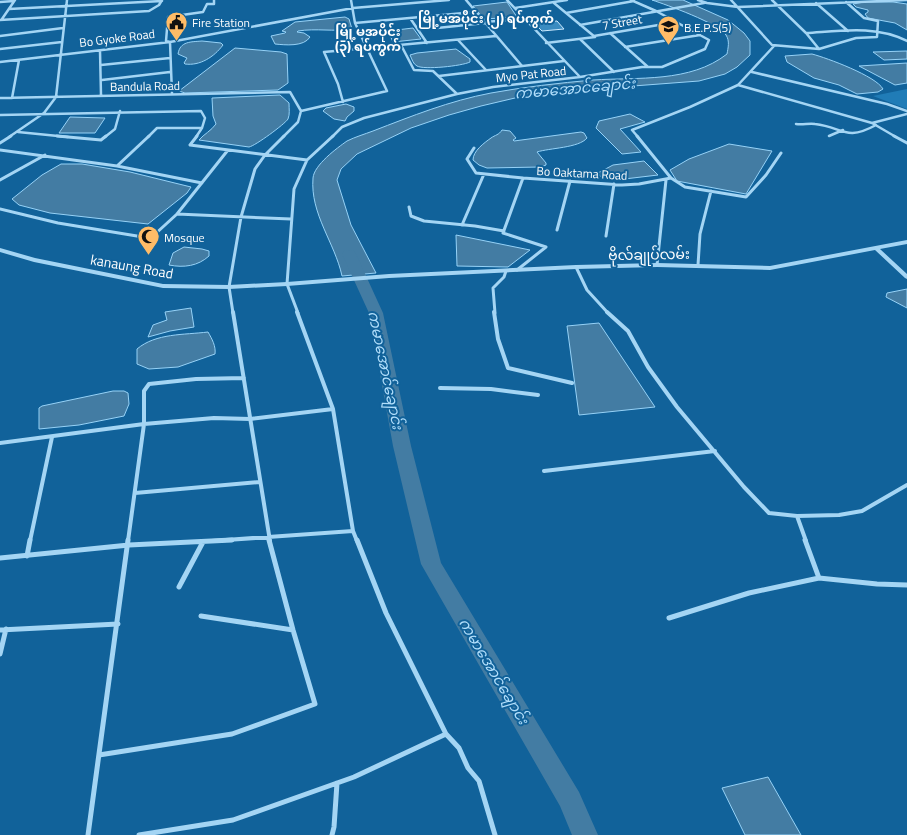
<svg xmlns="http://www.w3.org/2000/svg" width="907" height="835" font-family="'Titillium Web','Noto Sans Myanmar',sans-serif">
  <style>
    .green { fill: #207cb7 }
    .water { fill: #437ca3; stroke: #96d2f7 }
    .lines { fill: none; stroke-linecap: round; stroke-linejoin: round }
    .river { fill: #437ca3; fill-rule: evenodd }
    .building { fill: #3a8cc1; stroke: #cceafe }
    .minor-far3 { stroke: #a4d5f4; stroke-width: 2.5 }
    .minor-far2 { stroke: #a4d5f4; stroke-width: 3 }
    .minor-far1 { stroke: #a4d5f4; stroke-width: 4 }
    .minor { stroke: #a4d5f4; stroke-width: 5 }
    .tertiary { fill: #a4d5f4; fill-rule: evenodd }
    .labels { text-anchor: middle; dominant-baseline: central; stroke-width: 4; stroke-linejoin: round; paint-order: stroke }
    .far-poi-label { font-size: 12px; fill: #fff; stroke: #11629a; text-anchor: start }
    .far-street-label { font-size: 12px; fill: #fff; stroke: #11629a }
    .far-quarter-label { font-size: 13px; font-weight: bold; fill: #fff; stroke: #11629a }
    .street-label { font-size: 14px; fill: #fff; stroke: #11629a }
    .water-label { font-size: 15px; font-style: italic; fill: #b1defb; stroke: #11629a }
  </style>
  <rect width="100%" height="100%" fill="#11629a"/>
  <!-- green -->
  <path class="green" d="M907 89V109L873 96Z"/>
  <!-- water -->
  <path class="water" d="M652 0H683L728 20 744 33 750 41V55L737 67 725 74 699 81 567 91 515 98 481 106 449 115 411 128 357 154 341 169 337 180 351 225 376 273 342 276C335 243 310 214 313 178 314 165 337 148 347 141 355 137 365 134 373 131 412 116 449 101 491 93 524 87 559 83 593 80 638 77 690 83 727 54 728 48 730 41 726 35 718 23 667 5 652 0Z
    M507 2 517 17 484 19 473 6Z
    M864 2H893L907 4V30L895 23 868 18 865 14 868 12V10L856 7 853 4Z
    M345 17 349 19 352 29C334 32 316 28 298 31L297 32 304 33 310 37C304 47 285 45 275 44L271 36 285 33 286 32 282 31 295 22Z
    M413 28 421 39 393 42 388 31Z
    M202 41 221 43 223 45C214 57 200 66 185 64L184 63 187 58 178 54C180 41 191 42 202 41Z
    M235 48 281 52 287 54 288 83 278 90 185 93 179 91Z
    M456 49 470 59V62C462 66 424 70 417 66 413 64 412 59 410 55L417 53Z
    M907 51V59L884 60 873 52Z
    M812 54C827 58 876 76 883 89L878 92 857 94 839 85 814 78 787 62 785 56Z
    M907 63V83L895 85 859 66Z
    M280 95 289 103C289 109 290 114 288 119 285 124 255 146 249 147L199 140C204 134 211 131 216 124L213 116 212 98Z
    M346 104 354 107V111L347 117 345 121 334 119 323 111 326 108Z
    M630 114 645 122 620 129 641 152 622 154 596 128 599 121Z
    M70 117 105 118 95 133H59Z
    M502 130 510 131 516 138 513 140 514 141 581 132 584 133 587 138C579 148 549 148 537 152L546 163V165L541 167 487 168 479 165 473 160C473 151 484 143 491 138 495 135 499 135 502 130Z
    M729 144 772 151 746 194 677 181 670 170 689 159Z
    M644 161 658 175 616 180 601 177 598 173 613 165Z
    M61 164H82L130 172 191 187 187 193 148 224 50 213 19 205 12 199 42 175Z
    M456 235 530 250 508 267 457 266Z
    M184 247 202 249 209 251V256C198 266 184 268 169 265L173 253Z
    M907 289V308L886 297 887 293Z
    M191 308 194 327 170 331 148 337 153 325 167 320 165 312Z
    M599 323 655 407 579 415 567 326Z
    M208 332C212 339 216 346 215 354L178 367 149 369 137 364V349C156 333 184 335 208 332Z
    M113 391H124L128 393 129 404 124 416 79 425 39 429V408L42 406Z
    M768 777 801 835H745L722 788Z"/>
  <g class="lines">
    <!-- river -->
    <path class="river" d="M349 250 354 251 356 254 383 313 411 446 441 563 579 792 598 835H572L560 806 421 564 393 446 369 313 342 254 344 251Z"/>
  </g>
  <!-- building -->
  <path class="building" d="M557 21 564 29 542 31 534 23Z"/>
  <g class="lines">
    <!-- minor-far3 -->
    <path class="minor-far3" d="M466 0 522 66
      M507 0 580 77
      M698 0 707 3 738 7 907 0
      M731 0 772 45 819 49 856 38 877 37 878 21 864 18 846 2
      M772 0 806 33 819 49
      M0 2 14 1
      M554 3 595 37
      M816 3 848 31
      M515 8 567 0
      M9 9 162 1
      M566 13 634 1
      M410 18 427 43
      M2 19 15 0
      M0 20 149 11 159 5 162 0
      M484 22 524 19
      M355 23 475 12
      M580 25 704 3
      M418 30 485 23
      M610 33 648 67
      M806 33C840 31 876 25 907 41
      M0 36 63 28
      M594 36 676 22
      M580 39 614 72
      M458 40 486 70
      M546 43 595 37
      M401 45 414 70 433 71 457 94
      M625 47 700 35
      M0 49 62 42
      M100 51 101 95
      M0 62 170 42 353 8 449 0
      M101 65 170 58
      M752 72 887 104 907 111
      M439 76 564 61
      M102 80 170 72
      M738 85 872 123 896 137
      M172 94 170 42 166 41 168 17 203 12 207 4H214V0
      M0 98 290 92 301 111 298 122 283 137
      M12 98 19 60
      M343 102 338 84 324 52 496 36
      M301 111 387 91 355 23 351 0
      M0 115 201 111 205 118 202 128 196 137
      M872 123 907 114
      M796 124C803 125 809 123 815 124 843 127 845 142 876 125
      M18 132 68 137
      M829 136 843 130
      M9 137 44 113 56 97 67 0
      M105 137 115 129 120 111
      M148 137 157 128H202
      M332 137 342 127 364 118 457 94 493 87 580 77 642 67H662L705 49 709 40 656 11 631 0
      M638 137 632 130 690 107 738 85 774 46"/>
    <!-- minor-far2 -->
    <path class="minor-far2" d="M57 136 101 140 106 136
      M197 136 190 145 307 160
      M894 136 907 143
      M0 143 11 136
      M474 148 467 159 476 173 523 178
      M0 150 117 166 202 183
      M117 166 149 136
      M671 178 685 187 746 197 766 175 781 153
      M0 180 45 155
      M409 207 411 216 424 221 475 226 504 231
      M0 209 58 223 143 237 153 236 177 214 228 150
      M177 214 291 219
      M462 225 484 174
      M557 230 570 181
      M606 236 614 184
      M657 265 666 180
      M698 265 700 234 711 191
      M576 267 587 290 608 313
      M517 270 546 247 503 233 523 178 622 185 639 184 671 178 637 136
      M233 313 229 287 241 217 255 169 265 155 284 136
      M298 313 287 284 294 189 307 160 333 136
      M495 313 493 288 504 277 506 271"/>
    <!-- minor-far1 -->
    <path class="minor-far1" d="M233 312 270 541
      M297 312 333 409 353 531 357 541
      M494 312 498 339 508 368 572 383
      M607 312 628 331 648 367 677 407 744 487 769 513 797 516 806 541
      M440 388 491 389 538 395
      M0 443 144 424 214 418 250 419 333 409
      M544 471 715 451
      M135 493 260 482
      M797 516 839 515 862 511 907 485
      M30 541 52 437
      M128 541 144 424V391L149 384 196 379 244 378
      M212 541 353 531"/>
    <!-- minor -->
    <path class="minor" d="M805 540 819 578
      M27 556 30 540
      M0 558 129 545 232 540
      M179 587 203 542
      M201 616 293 630
      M669 618 749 593 819 578 877 584 907 585
      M0 630 118 624
      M0 654 6 629
      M446 734 459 748 468 768 479 781 495 835
      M99 755 232 734 315 704 293 630 269 540
      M88 835 128 540
      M139 835 233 820 354 777 446 734 386 613 357 540
      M332 835 334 827 337 783"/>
    <!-- tertiary -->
    <path class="tertiary" d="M907 240V244L880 249 907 274V279L905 278 875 250 770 270 657 267 576 269 389 278 287 286 229 289 163 288 34 262 0 252V248L35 258 163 284 229 285 287 282 389 274 576 265 657 263 770 266Z"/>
  </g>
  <!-- icons -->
  <defs>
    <symbol id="civic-pin" viewBox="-11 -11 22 30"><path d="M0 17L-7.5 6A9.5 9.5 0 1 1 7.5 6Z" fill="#ffbc67" stroke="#11629a"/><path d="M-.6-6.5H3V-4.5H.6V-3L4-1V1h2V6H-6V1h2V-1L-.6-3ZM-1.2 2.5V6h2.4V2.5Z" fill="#111"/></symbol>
    <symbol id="school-pin" viewBox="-11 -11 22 30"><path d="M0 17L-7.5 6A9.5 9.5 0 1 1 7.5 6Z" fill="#ffbc67" stroke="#11629a"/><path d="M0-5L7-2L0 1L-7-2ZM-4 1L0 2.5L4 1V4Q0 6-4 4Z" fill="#111"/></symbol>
    <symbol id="mosque-pin" viewBox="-11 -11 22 30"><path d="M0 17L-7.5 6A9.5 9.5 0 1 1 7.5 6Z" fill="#ffbc67" stroke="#11629a"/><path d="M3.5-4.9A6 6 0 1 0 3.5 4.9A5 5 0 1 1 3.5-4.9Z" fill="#111"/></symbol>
  </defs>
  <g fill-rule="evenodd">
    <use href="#civic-pin" x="164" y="10" width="25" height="34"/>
    <use href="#school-pin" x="656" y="14" width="25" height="34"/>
    <use href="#mosque-pin" x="136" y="224" width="25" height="34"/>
  </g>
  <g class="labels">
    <!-- far-poi labels -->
    <g class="far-poi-label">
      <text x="192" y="22">Fire Station</text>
      <text x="684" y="27">B.E.P.S(5)</text>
      <text x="164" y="237">Mosque</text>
    </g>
    <!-- far-street labels -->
    <g class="far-street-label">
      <text transform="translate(622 22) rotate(-10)">7 Street</text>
      <text transform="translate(117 38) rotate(-7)">Bo Gyoke Road</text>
      <text transform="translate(531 74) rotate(-6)">Myo Pat Road</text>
      <text transform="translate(145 86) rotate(-1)">Bandula Road</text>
      <text transform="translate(582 173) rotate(3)">Bo Oaktama Road</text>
    </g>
    <!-- far-quarter labels -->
    <g class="far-quarter-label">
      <text x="486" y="18">မြို့မအပိုင်း (၂) ရပ်ကွက်</text>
      <text x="368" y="31">မြို့မအပိုင်း<tspan x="368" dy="15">(၃) ရပ်ကွက်</tspan></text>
    </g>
    <!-- street labels -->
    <g class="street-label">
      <text transform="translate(649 254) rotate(-1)">ဗိုလ်ချုပ်လမ်း</text>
      <text transform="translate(132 266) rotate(10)">kanaung Road</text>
    </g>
    <!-- water labels -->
    <g class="water-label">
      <text transform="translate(575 88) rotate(-5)">ကမာအောင်ချောင်း</text>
      <text transform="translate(386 370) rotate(78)">ကမာအောင်ချောင်း</text>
      <text transform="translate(494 671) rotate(59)">ကမာအောင်ချောင်း</text>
    </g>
  </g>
</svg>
